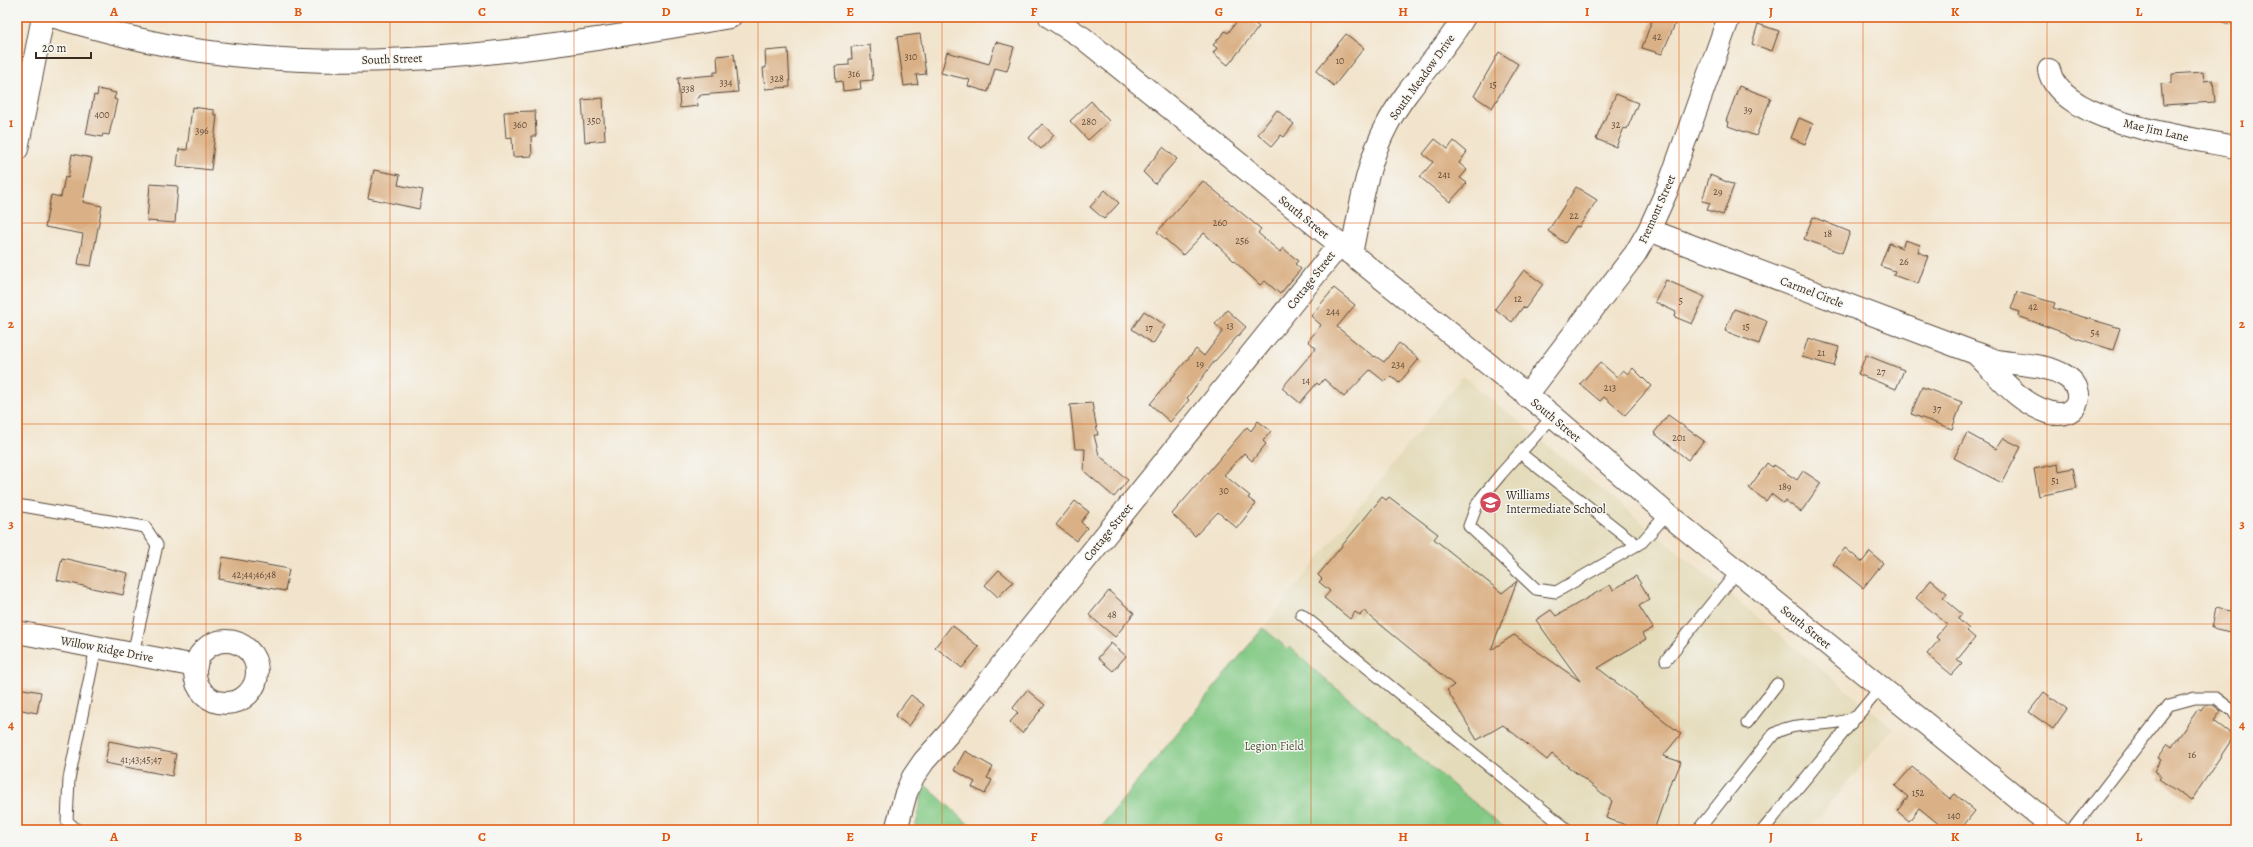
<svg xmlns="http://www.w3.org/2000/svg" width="2253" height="847" font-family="Alegreya,serif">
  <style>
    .built { fill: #e4dbba }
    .green { fill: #82c984; stroke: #5e7a51 }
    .building { fill: #dab186 }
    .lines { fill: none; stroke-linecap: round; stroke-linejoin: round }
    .service-casing { stroke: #564638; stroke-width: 13 }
    .minor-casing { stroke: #564638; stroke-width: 24 }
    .tertiary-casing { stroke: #564638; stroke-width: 24 }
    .service { stroke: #fff; stroke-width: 11 }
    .minor { stroke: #fff; stroke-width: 22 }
    .tertiary { stroke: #fff; stroke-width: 22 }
    .grid { fill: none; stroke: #df570d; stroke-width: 1; stroke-opacity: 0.55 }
    .labels { text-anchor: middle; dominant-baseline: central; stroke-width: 3; stroke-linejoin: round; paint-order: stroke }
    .number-label { font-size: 10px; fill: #634c38 }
    .street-label { font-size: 12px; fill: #3b2a1e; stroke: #f6f6f2 }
    .poi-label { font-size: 12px; fill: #3b2a1e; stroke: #f6f6f2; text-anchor: start }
    .park-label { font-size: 12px; fill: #505a3d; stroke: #f6f6f2 }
    .neatline { fill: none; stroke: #df570d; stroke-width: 1.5 }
    .grid-label { font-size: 13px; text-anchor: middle; font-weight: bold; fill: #df570d }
  </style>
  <rect width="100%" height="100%" fill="#f6f6f2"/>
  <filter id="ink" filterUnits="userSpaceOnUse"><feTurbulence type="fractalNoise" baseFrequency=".025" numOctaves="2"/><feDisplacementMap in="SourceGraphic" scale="8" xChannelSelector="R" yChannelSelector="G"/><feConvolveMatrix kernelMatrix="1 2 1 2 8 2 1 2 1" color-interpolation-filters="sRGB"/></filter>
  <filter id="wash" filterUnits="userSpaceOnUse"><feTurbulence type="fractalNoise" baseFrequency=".012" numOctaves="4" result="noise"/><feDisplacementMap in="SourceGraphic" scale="16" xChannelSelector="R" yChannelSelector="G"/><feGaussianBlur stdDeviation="0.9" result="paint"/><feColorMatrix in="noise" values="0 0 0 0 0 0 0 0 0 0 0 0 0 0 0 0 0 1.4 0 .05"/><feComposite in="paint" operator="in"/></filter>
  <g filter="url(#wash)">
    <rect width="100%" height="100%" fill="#f2e4cc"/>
    <!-- built -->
    <path class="built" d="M1463 376 1893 728 1808 830H1507L1263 628Z"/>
    <!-- green -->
    <path class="green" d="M1263 628 1288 649 1290 647 1313 669 1507 830H1098Z
      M924 784 975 830H915Z"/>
    <g id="blocks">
      <!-- building -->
      <path class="building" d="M1240 17H1248L1259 27 1228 65 1213 53 1217 48 1213 45 1225 31 1228 33Z
        M1653 17H1678L1662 54 1642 48Z
        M1758 24 1779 31 1772 51 1752 44Z
        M920 34 926 74 916 75 918 84 904 86 897 37Z
        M1346 34 1364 48 1334 86 1316 71Z
        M996 42 1014 47 1007 71 995 68 988 92 968 86 970 80 941 73 947 52 989 64Z
        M870 45 873 80 860 81 861 89 843 91 842 81 836 82 835 66 849 65V59H852L851 47Z
        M788 49 790 87 765 89 763 68H766L765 51Z
        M1499 52 1518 64 1492 108 1474 96Z
        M734 54 738 92 700 95V97L697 98 698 106 680 108 678 78 714 75V72H718L717 56Z
        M2203 72 2204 81 2213 80 2215 102 2163 105 2161 84 2172 83V74Z
        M1739 86 1771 98 1756 136 1728 126 1729 122 1726 121Z
        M98 89 116 93 114 99 117 100 109 135 103 134 102 137 86 134 94 95 97 96Z
        M1616 94 1638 103 1627 129 1624 128 1616 147 1596 139Z
        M603 98 605 140 585 142 582 100Z
        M1091 101 1109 121 1088 140 1070 121Z
        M192 107 214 110V115H217L211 170 177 166 179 149 187 150Z
        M1277 110 1294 124 1284 137 1281 135 1272 146 1258 134Z
        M535 111 536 136H531L532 156 513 157 512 137 506 138 504 112Z
        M1799 118 1813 124 1805 144 1791 138Z
        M1042 124 1054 135 1041 149 1029 138Z
        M1435 139 1448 149 1454 141 1467 152 1459 163 1467 170 1460 178 1467 183 1450 202 1420 177 1433 162 1423 154Z
        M1163 147 1177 159 1155 184 1143 172Z
        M72 154 92 158 83 202 102 206 91 266 78 264 83 234 45 227 51 195 61 197 65 177 68 178Z
        M374 170 400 175 398 185 423 190 419 209 368 198Z
        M1710 175 1734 185 1723 215 1707 210 1710 203 1702 201Z
        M1203 181 1261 229 1258 233 1280 252 1283 248 1298 261 1295 264 1301 269 1280 294 1265 281 1260 285 1204 233 1183 255 1157 232Z
        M150 184 178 186 175 223 147 221Z
        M1576 187 1597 200 1579 227 1576 226 1565 243 1548 231Z
        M1105 190 1119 203 1104 219 1090 207Z
        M1813 217 1850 232 1842 253 1804 239Z
        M1905 240 1920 245 1918 252 1928 256 1918 284 1893 275 1895 271 1880 266 1889 243 1902 248Z
        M1524 270 1543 284 1525 309 1523 307 1512 322 1495 309Z
        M1666 280 1705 297 1692 324 1675 317 1676 312 1655 302Z
        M1334 288 1355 305 1337 327 1374 357 1375 356 1384 362 1399 343 1419 359 1399 383 1391 376 1385 382 1370 370 1344 397 1324 379 1319 385 1317 383 1300 403 1282 388 1316 348 1308 341 1321 325 1311 316Z
        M2017 292 2055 303 2053 308 2120 328 2113 350 2070 336V335L2018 316 2019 312 2011 309Z
        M1734 309 1767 321 1759 344 1725 331Z
        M1227 310 1246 327 1213 363 1187 398 1189 400 1170 422 1150 404 1196 349 1204 356 1223 331 1215 324Z
        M1144 311 1165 325 1153 344 1132 329Z
        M1808 338 1839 347 1834 366 1802 357Z
        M1866 355 1904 370 1896 389 1858 374Z
        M1600 362 1617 377 1623 370 1628 374 1633 368 1651 386 1625 415 1604 397 1600 401 1580 384Z
        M1922 387 1962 402 1952 429 1911 414Z
        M1092 403 1098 435H1094L1099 455 1128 480 1114 497 1084 471 1085 449H1075L1070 405Z
        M1668 415 1704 441 1688 460 1654 433Z
        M1258 421 1271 431 1263 441 1266 444 1252 461 1244 453 1224 475 1250 496 1248 498 1256 504 1237 528 1218 512 1195 536 1172 514 1247 427 1251 431Z
        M1967 433 1996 449 2003 438 2021 447 2002 483 1954 458Z
        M1767 463 1772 467 1774 465 1797 480 1803 471 1821 483 1801 512 1785 500 1783 503 1771 494 1766 501 1749 488Z
        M2058 464 2059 471 2073 468 2077 488 2039 496 2034 469Z
        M1382 497 1386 500 1389 497 1438 534 1434 539 1502 593 1517 581 1491 650 1514 635 1580 681 1536 620 1551 610 1556 616 1610 585 1613 590 1636 576 1650 599 1639 606 1653 628 1642 634 1646 639 1598 668 1681 734 1663 756 1681 762 1674 779 1672 778 1654 830H1625L1626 825 1606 818 1612 801 1552 754 1547 760 1503 725 1477 740 1447 690 1454 685 1364 611 1360 615 1355 612 1350 619 1324 598 1330 591 1319 582 1322 579 1318 575Z
        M1075 501 1089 512 1081 522 1087 528 1076 541 1056 525Z
        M1845 548 1862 562 1870 552 1883 563 1863 588 1833 564Z
        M223 557 289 569 285 591 219 579Z
        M62 558 128 573 123 595 57 580Z
        M999 570 1013 582 998 597 985 585Z
        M1931 580 1947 593 1943 598 1962 614 1958 619 1969 629 1967 631 1975 638 1957 660 1962 664 1952 675 1927 654 1939 640 1936 637 1947 624 1916 598Z
        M1109 591 1134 613 1115 637 1089 615Z
        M2216 608 2235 612 2230 632 2212 628Z
        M952 625 979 647 962 668 935 647Z
        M1111 643 1126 656 1113 671 1098 658Z
        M17 688 41 692 37 713 17 709Z
        M1027 690 1045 705 1022 733 1010 722 1018 713 1013 708Z
        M2044 692 2067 709 2053 729 2029 712Z
        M911 695 924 705 909 726 895 716Z
        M2205 705H2213L2221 711 2214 721 2234 736 2191 801 2159 779 2161 776 2154 771 2161 760 2158 758 2168 744 2172 747 2198 709 2201 711Z
        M109 741 176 754 172 776 105 763Z
        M965 751 993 767 987 778 992 780 985 794 972 787 975 782 954 770Z
        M1912 767 1950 799 1955 794 1975 811 1960 830H1946L1919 808 1909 821 1897 811 1908 797 1895 786Z"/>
    </g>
  </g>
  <g filter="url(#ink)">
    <use href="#blocks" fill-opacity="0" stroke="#564638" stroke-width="1"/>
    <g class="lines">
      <defs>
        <path id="service" d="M2226 17 2236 19
          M1553 416 1501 474 1478 502 1469 526 1536 589 1556 592 1642 542 1667 514
          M1520 453 1637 545
          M17 505 145 527 157 545 133 654
          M1301 614 1568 830
          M1666 660 1737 572
          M1747 723 1777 684
          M77 830 67 821 69 779 96 647
          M1698 830 1774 734C1797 719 1830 729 1855 717
          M1763 830 1881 687
          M2072 830 2169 705 2195 698H2216L2233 711 2236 716"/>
        <path id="minor" d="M2049 70C2060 123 2191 138 2236 147
          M17 149 43 17
          M1649 230 1975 353C1999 375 2015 401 2048 412 2076 422 2089 392 2067 377 2048 364 2020 365 1998 361 1991 360 1983 355 1975 353
          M1351 254C1360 211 1366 164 1387 125 1407 86 1442 55 1464 17
          M1526 396 1635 254 1649 230 1668 188 1729 17
          M17 632 196 666
          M195 672a31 31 0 1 1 62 0a31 31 0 1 1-62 0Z
          M896 830 906 793 913 777 924 761 949 733 1021 640 1339 245"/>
        <path id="tertiary" d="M55 17C104 31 152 44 202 51 378 77 557 47 730 17
          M1050 17 1083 38 1553 416 1667 514 2057 830"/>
      </defs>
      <!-- service casing -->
      <use href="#service" class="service-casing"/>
      <!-- minor casing -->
      <use href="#minor" class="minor-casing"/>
      <!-- tertiary casing -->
      <use href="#tertiary" class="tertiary-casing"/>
      <!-- service -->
      <use href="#service" class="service"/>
      <!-- minor -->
      <use href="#minor" class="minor"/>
      <!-- tertiary -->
      <use href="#tertiary" class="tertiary"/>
    </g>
  </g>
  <!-- grid -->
  <path class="grid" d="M206 17V830M390 17V830M574 17V830M758 17V830M942 17V830M1126 17V830M1311 17V830M1495 17V830M1679 17V830M1863 17V830M2047 17V830M17 223H2236M17 424H2236M17 624H2236"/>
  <!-- icons -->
  <defs>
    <symbol id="school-disc" viewBox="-11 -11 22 22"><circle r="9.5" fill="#d1495b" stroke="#f6f6f2"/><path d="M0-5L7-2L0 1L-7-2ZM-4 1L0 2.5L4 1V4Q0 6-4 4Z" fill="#fff"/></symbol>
  </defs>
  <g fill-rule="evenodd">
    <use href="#school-disc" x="1478" y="490" width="25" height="25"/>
  </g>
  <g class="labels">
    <!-- number labels -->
    <g class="number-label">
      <text x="1657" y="36">42</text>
      <text x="911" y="56">310</text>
      <text x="1340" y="60">10</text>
      <text x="854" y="73">316</text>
      <text x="777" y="78">328</text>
      <text x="726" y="82">334</text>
      <text x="1493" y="84">15</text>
      <text x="688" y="88">338</text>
      <text x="1748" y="109">39</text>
      <text x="102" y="114">400</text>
      <text x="594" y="120">350</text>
      <text x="1089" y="121">280</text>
      <text x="520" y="124">360</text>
      <text x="1616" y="124">32</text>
      <text x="202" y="130">396</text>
      <text x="1444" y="174">241</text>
      <text x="1718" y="191">29</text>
      <text x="1574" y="215">22</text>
      <text x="1220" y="222">260</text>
      <text x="1828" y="233">18</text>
      <text x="1242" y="240">256</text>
      <text x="1904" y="261">26</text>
      <text x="1518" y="298">12</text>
      <text x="1681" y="300">5</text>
      <text x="2033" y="306">42</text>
      <text x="1333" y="311">244</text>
      <text x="1230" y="325">13</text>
      <text x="1746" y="326">15</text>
      <text x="1149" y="327">17</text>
      <text x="2095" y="332">54</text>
      <text x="1821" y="352">21</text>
      <text x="1200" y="363">19</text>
      <text x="1398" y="364">234</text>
      <text x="1881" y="371">27</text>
      <text x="1306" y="380">14</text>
      <text x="1610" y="387">213</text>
      <text x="1937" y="408">37</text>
      <text x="1679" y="437">201</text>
      <text x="2055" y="480">51</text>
      <text x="1785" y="486">189</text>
      <text x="1224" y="490">30</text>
      <text x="254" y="574">42;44;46;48</text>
      <text x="1112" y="614">48</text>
      <text x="2192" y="754">16</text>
      <text x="141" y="759">41;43;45;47</text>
      <text x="1918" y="792">152</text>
      <text x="1954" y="815">140</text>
    </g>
    <!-- street labels -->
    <g class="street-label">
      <text transform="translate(392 59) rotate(-2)">South Street</text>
      <text transform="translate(1422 77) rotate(-54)">South Meadow Drive</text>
      <text transform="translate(2156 130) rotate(13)">Mae Jim Lane</text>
      <text transform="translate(1657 209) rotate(-66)">Fremont Street</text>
      <text transform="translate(1304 217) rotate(39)">South Street</text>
      <text transform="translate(1311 280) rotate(-52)">Cottage Street</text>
      <text transform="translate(1812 292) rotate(21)">Carmel Circle</text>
      <text transform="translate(1556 420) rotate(40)">South Street</text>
      <text transform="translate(1108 532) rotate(-51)">Cottage Street</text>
      <text transform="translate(1806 627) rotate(39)">South Street</text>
      <text transform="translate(107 649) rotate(11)">Willow Ridge Drive</text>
    </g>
    <!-- poi labels -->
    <g class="poi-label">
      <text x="1506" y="495">Williams<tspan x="1506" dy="14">Intermediate School</tspan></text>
    </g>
    <!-- park labels -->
    <g class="park-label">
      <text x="1274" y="746">Legion Field</text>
    </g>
  </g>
  <!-- margin -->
  <rect width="2253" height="847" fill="none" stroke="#f6f6f2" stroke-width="44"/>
  <!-- scale -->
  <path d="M36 52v6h55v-6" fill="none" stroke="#3b2a1e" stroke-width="2"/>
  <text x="42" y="52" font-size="12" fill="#3b2a1e" stroke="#f6f6f2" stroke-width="3" paint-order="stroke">20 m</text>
  <rect x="22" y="22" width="2209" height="803" class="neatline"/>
  <g class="grid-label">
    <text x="114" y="16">A</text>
    <text x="298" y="16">B</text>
    <text x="482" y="16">C</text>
    <text x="666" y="16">D</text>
    <text x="850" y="16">E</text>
    <text x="1034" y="16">F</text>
    <text x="1219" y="16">G</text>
    <text x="1403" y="16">H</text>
    <text x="1587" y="16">I</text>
    <text x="1771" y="16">J</text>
    <text x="1955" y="16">K</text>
    <text x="2139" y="16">L</text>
    <text x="11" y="127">1</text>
    <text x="2242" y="127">1</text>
    <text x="11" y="328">2</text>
    <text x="2242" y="328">2</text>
    <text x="11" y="528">3</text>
    <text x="2242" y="528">3</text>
    <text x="11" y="729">4</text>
    <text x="2242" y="729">4</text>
    <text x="114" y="841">A</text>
    <text x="298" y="841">B</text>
    <text x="482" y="841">C</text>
    <text x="666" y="841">D</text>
    <text x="850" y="841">E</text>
    <text x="1034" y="841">F</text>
    <text x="1219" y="841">G</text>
    <text x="1403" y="841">H</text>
    <text x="1587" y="841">I</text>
    <text x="1771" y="841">J</text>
    <text x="1955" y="841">K</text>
    <text x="2139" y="841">L</text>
  </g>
</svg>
